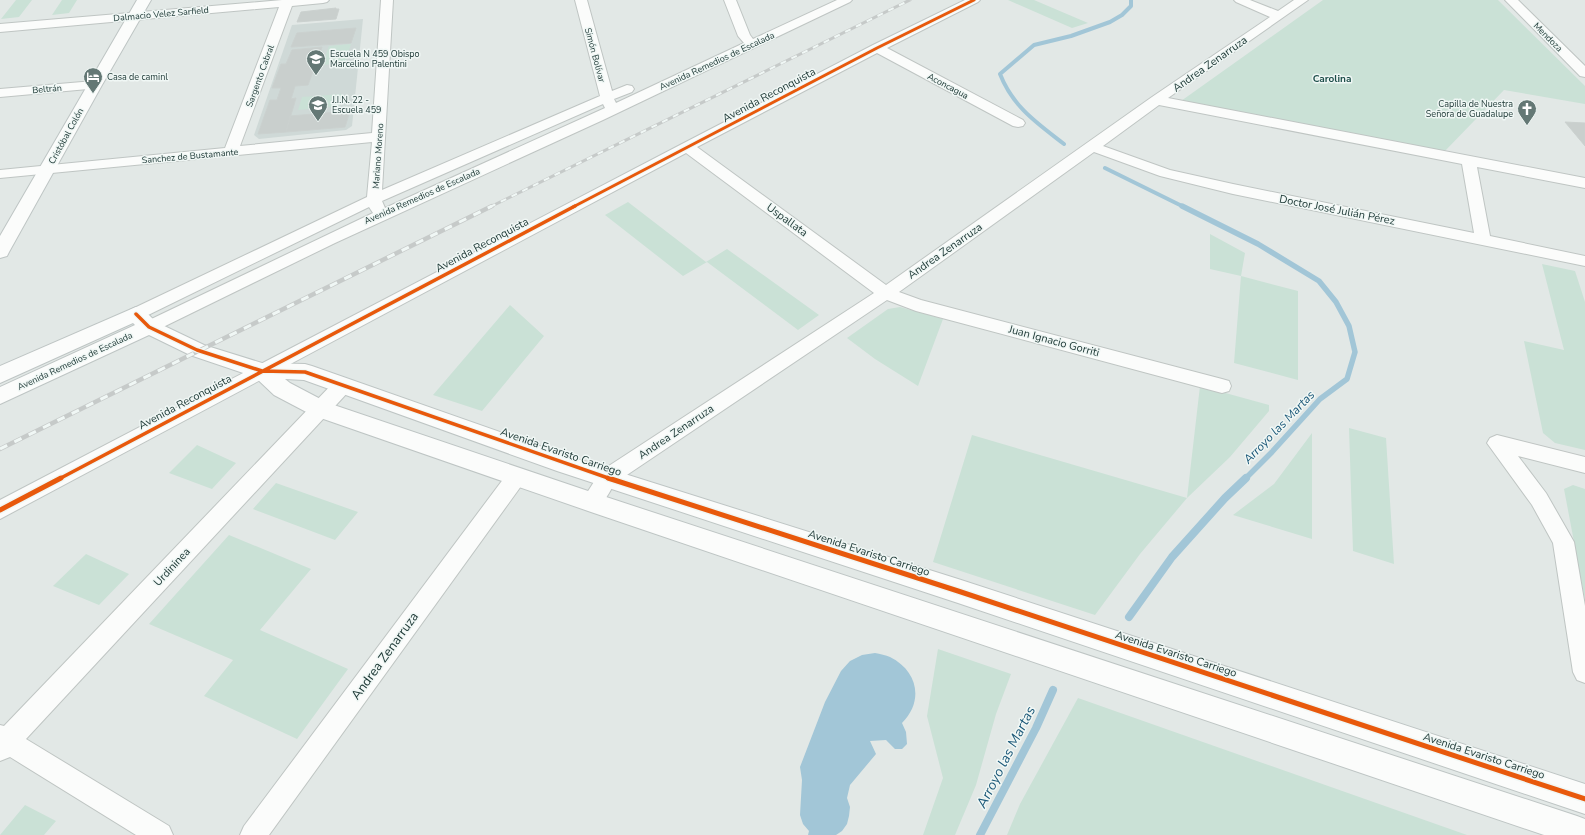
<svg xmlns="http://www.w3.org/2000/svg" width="1585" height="835" font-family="'Nunito Sans',sans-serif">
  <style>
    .built { fill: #cfd9d7 }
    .green { fill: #cae1d6 }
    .water { fill: #a2c6d7 }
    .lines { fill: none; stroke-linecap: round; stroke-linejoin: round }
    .stream-far2 { stroke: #a2c6d7; stroke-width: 4 }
    .stream-far1 { stroke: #a2c6d7; stroke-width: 5.5 }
    .stream { stroke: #a2c6d7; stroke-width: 8 }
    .building { fill: #c9cfcd; stroke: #cbd1cf }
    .street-casing { stroke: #bfc5c3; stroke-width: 2 }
    .secondary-casing { stroke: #bec5c4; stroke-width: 2 }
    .street { fill: #fbfcfb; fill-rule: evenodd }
    .secondary { fill: #fbfcfb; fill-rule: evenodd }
    .rail-far1-casing { stroke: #c6cac9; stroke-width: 3 }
    .rail-casing { stroke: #c6cac9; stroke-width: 4.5 }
    .rail-far1 { stroke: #f0f7f5; stroke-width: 2; stroke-dasharray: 6; stroke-linecap: butt }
    .rail { stroke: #f0f7f5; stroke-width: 3; stroke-dasharray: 8; stroke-linecap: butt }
    .cycleway-far2-casing { stroke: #f0f7f5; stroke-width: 5 }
    .cycleway-far1-casing { stroke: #f0f7f5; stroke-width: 6 }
    .cycleway-casing { stroke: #f0f7f5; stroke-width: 8 }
    .cycleway-far2 { stroke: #e8590c; stroke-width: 3 }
    .cycleway-far1 { stroke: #e8590c; stroke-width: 3.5 }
    .cycleway { stroke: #e8590c; stroke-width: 5 }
    .labels { text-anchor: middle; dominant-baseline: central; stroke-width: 3; stroke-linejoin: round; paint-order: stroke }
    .far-street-label { font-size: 9px; fill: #203b38; stroke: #f0f7f5 }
    .far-poi-label { font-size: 9px; fill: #203b38; stroke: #f0f7f5; text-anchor: start }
    .far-neighbourhood-label { font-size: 10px; font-weight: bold; fill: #1c4d49; stroke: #f0f7f5 }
    .street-label { font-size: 11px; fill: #203b38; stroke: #f0f7f5 }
    .water-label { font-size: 12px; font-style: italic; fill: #1a5777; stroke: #f0f7f5 }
    .near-street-label { font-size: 13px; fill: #203b38; stroke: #f0f7f5 }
    .near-water-label { font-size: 14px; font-style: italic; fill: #1a5777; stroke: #f0f7f5 }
  </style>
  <rect width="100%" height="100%" fill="#e2e8e6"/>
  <!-- built -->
  <path class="built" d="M363 19 352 126 346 130 259 139 254 135 292 25Z"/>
  <!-- green -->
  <path class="green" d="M16 0H32L19 17 1 19Z
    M62 0H77L69 13 52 15Z
    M1008 0H1034L1088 23 1072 28Z
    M1323 0H1498L1585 86V104L1504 90 1444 152 1181 101Z
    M351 44 345 63 322 65 329 46Z
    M342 94 339 106 298 110 302 97Z
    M628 202 706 262 727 249 819 315 798 330 707 262 683 276 605 215Z
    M1210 234 1245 253 1241 276 1298 291V380L1234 363 1241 276 1210 269Z
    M1542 264 1575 271 1585 302V450L1555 443 1543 433 1524 341 1564 350Z
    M510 305 544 336 482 411 433 395Z
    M900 307 943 319 918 386 875 359 847 338 888 309Z
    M1200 386 1269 405V411L1230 457 1187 498 1140 554 1095 615 933 562 972 435 1187 498Z
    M1349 428 1386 438 1394 564 1353 551Z
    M1312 433V539L1233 515 1274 484Z
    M197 445 236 463 212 489 169 473Z
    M276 483 358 512 335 540 253 509Z
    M1573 485 1585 489V600L1564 489Z
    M229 535 311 569 260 630 348 669 297 739 204 696 233 660 149 624Z
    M86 554 129 574 99 605 53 586Z
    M938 649 1011 674 996 714 976 785 955 835H923L943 778 927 716Z
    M1078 698 1467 835H1007L1020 804Z
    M25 805 56 821 44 835H0Z"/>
  <!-- water -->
  <path class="water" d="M875 653C880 654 886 655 890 657 918 671 924 701 902 723L906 732 907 744 902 749H895L886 740 870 741 876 754 850 785 847 798 850 807 849 816 847 824 842 831 836 835H808L809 831 803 824 800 815 802 780 800 767 825 702 841 671 850 661 862 655Z"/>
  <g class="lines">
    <!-- stream-far2 -->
    <path class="stream-far2" d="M1064 144C1037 123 1013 107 1000 74L1034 45 1071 36 1110 22 1122 15 1131 6V0
      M1105 168 1184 207"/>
    <!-- stream-far1 -->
    <path class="stream-far1" d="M1182 206 1258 244 1319 281 1336 302 1349 326 1355 352 1347 379 1320 399 1272 452 1245 479"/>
    <!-- stream -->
    <path class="stream" d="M1129 617 1172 557 1225 498 1246 478
      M980 835 1036 728 1053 690"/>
  </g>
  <!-- building -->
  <path class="building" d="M336 8V9H339L336 19 297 22 301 12Z
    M356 28 351 43 291 47 297 33Z
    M322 47 308 85 295 86 291 99 296 98 286 132 258 134 270 100H277L281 88H272L281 64H286L292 50Z
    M350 111 345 127 286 132 290 116Z
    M1565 122 1585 123V146Z"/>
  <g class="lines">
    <defs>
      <path id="street" d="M282 0H329L327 2 323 3 292 6 240 146 372 133 381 0H393L382 190 600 96 575 0H587L612 91 627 85 632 86 634 89 632 92 614 99 616 103 744 43 738 36 724 0H736L750 35 753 39 837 0H852L850 2 603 120 335 243 155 331 149 333 143 331 140 327 143 323 373 213 369 207 142 318 136 320 130 318 127 314 130 310 367 197 372 142 0 178V170L225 148 279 7 0 32V24ZM603 104 605 108 385 208 382 201Z
        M965 0H980L978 2 887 48 1023 120 1025 123 1023 126 1018 127 1013 126 877 53 697 147 886 285 1152 97 1270 17 1236 2 1234 0H1250L1278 11 1294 0H1308L1168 98 1585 178V188L1477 167 1490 236 1585 256V266L1233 194 1160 176 1094 152 899 292 921 300 1222 379 1229 381 1231 386 1229 391 1222 393 916 311 887 300 615 483C607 495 601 514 584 508L581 502 601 471 874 293 686 153 0 519V500L682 144 873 45ZM1159 105 1462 164 1474 233 1233 184 1170 170 1103 146Z
        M1505 0H1518L1585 66V77L1580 76Z
        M94 81 99 82 101 85 99 88 0 97V89Z
        M343 378 350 380 352 385 350 390 26 739 169 826 173 835H136L10 757 0 761V725L4 726 336 380Z
        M1497 435 1585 457V473L1518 456 1546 493 1574 542 1585 606V683L1577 680 1573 672 1553 543 1532 505 1487 443 1490 438Z
        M517 468 524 470 527 476 524 482 269 835H240L244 826 510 470Z"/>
      <path id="secondary" d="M137 0H151L102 85 9 252 7 256 0 258V236Z
        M136 307 143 309 156 322 204 345 262 363 305 364 312 366 568 456 958 579 1585 784V814L958 603 557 471 304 380 285 379 290 383 328 403 591 492 1577 816 1585 819V835H1544L591 512 312 415 274 395 255 377 190 355 149 335 0 404V387L135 325 133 323 0 383V366Z"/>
    </defs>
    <!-- street casing -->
    <use href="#street" class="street-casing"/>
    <!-- secondary casing -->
    <use href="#secondary" class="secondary-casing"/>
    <!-- street -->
    <use href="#street" class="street"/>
    <!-- secondary -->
    <use href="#secondary" class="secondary"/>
    <defs>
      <path id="rail-far1" d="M490 207 910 0"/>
      <path id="rail" d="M0 449 492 206"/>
    </defs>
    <!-- rail-far1 casing -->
    <use href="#rail-far1" class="rail-far1-casing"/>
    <!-- rail casing -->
    <use href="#rail" class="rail-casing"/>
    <!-- rail-far1 -->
    <use href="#rail-far1" class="rail-far1"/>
    <!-- rail -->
    <use href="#rail" class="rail"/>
    <defs>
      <path id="cycleway-far2" d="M573 207 877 48 974 0"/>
      <path id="cycleway-far1" d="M136 314 149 327 197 350 262 371 305 372 611 479
        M59 479 575 206"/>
      <path id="cycleway" d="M608 478 958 591 1585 799
        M0 510 61 478"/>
    </defs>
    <!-- cycleway-far2 casing -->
    <use href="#cycleway-far2" class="cycleway-far2-casing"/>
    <!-- cycleway-far1 casing -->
    <use href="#cycleway-far1" class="cycleway-far1-casing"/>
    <!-- cycleway casing -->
    <use href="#cycleway" class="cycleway-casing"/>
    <!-- cycleway-far2 -->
    <use href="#cycleway-far2" class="cycleway-far2"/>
    <!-- cycleway-far1 -->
    <use href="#cycleway-far1" class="cycleway-far1"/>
    <!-- cycleway -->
    <use href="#cycleway" class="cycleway"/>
  </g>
  <!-- icons -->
  <defs>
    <symbol id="school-pin" viewBox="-11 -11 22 30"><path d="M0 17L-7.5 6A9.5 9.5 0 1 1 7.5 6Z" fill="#647875" stroke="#f0f7f5"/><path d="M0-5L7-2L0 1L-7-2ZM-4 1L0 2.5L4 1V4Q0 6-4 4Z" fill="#fff"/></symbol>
    <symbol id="hotel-pin" viewBox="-11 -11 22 30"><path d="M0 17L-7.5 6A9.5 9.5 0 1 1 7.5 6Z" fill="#647875" stroke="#f0f7f5"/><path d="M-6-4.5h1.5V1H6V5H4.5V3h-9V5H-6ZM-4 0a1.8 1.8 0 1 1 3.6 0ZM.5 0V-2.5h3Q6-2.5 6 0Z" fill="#fff"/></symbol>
    <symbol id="church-pin" viewBox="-11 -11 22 30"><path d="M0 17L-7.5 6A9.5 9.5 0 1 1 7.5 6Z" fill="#647875" stroke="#f0f7f5"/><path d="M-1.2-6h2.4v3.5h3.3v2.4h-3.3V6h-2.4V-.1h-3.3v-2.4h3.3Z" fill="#fff"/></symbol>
  </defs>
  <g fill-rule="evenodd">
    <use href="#school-pin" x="305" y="48" width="22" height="30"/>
    <use href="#hotel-pin" x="82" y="66" width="22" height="30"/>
    <use href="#school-pin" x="307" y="94" width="22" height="30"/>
    <use href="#church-pin" x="1516" y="98" width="22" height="30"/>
  </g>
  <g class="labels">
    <!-- far-street labels -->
    <g class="far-street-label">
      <text transform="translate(161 14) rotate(-5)">Dalmacio Velez Sarfield</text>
      <text transform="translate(1548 37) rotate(45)">Mendoza</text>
      <text transform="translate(595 55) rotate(75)">Simón Bolívar</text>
      <text transform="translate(717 61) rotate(-25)">Avenida Remedios de Escalada</text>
      <text transform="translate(260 76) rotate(-70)">Sargento Cabral</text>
      <text transform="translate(948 86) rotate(28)">Aconcagua</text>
      <text transform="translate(47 89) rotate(-5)">Beltrán</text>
      <text transform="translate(66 136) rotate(-61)">Cristóbal Colón</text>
      <text transform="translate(190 156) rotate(-5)">Sanchez de Bustamante</text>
      <text transform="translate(378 156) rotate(-86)">Mariano Moreno</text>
      <text transform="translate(422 196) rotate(-24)">Avenida Remedios de Escalada</text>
      <text transform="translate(75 361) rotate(-25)">Avenida Remedios de Escalada</text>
    </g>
    <!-- far-poi labels -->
    <g class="far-poi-label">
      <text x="330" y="54">Escuela N 459 Obispo<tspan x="330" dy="10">Marcelino Palentini</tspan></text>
      <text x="107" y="77">Casa de caminl</text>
      <text x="332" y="100">J.I.N. 22 -<tspan x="332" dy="10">Escuela 459</tspan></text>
      <text x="1513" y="104" text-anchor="end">Capilla de Nuestra<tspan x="1513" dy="10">Señora de Guadalupe</tspan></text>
    </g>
    <!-- far-neighbourhood labels -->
    <g class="far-neighbourhood-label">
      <text x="1332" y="79">Carolina</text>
    </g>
    <!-- street labels -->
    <g class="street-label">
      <text transform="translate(1210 64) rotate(-35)">Andrea Zenarruza</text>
      <text transform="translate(769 95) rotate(-28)">Avenida Reconquista</text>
      <text transform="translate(1337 210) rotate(11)">Doctor José Julián Pérez</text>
      <text transform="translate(787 220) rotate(36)">Uspallata</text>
      <text transform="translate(482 245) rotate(-28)">Avenida Reconquista</text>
      <text transform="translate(945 251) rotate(-35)">Andrea Zenarruza</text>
      <text transform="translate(1054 341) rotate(15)">Juan Ignacio Gorriti</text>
      <text transform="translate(185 402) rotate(-28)">Avenida Reconquista</text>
      <text transform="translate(676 432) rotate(-34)">Andrea Zenarruza</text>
      <text transform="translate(561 452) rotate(19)">Avenida Evaristo Carriego</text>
      <text transform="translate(869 553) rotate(18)">Avenida Evaristo Carriego</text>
      <text transform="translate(172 567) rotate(-47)">Urdininea</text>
      <text transform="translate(1176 654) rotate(18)">Avenida Evaristo Carriego</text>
      <text transform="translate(1484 756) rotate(18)">Avenida Evaristo Carriego</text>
    </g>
    <!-- water labels -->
    <g class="water-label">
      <text transform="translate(1279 427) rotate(-46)">Arroyo las Martas</text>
    </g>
    <!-- near-street labels -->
    <g class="near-street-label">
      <text transform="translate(385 656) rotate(-54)">Andrea Zenarruza</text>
    </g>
    <!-- near-water labels -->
    <g class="near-water-label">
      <text transform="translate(1006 757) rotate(-63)">Arroyo las Martas</text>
    </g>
  </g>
</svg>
